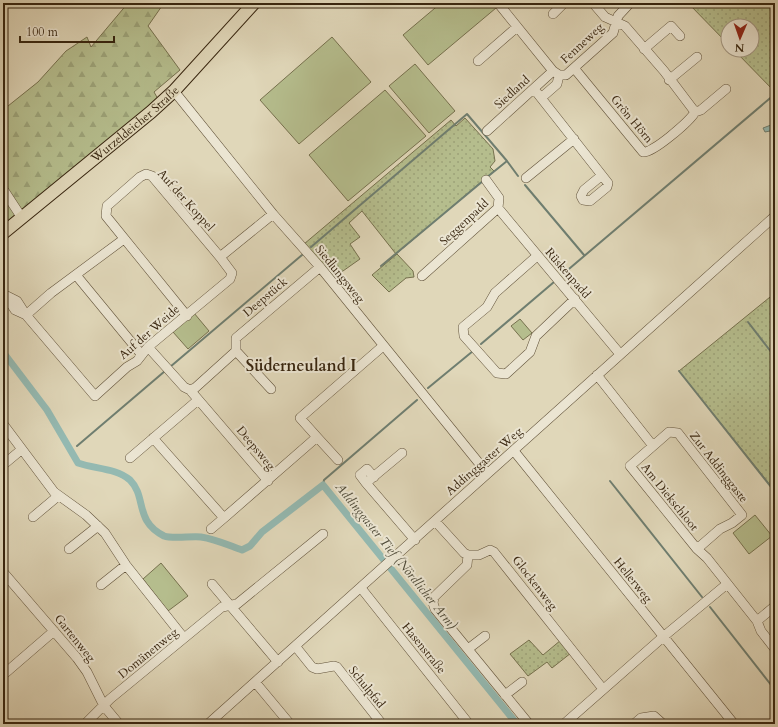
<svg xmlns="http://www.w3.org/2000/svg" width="778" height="727" font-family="Cardo,serif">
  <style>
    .grass { fill: url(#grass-dots); stroke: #76714e }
    .forest { fill: url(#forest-firs); stroke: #76714e }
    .park { fill: #b5bd8d; stroke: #76714e }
    .water { fill: #94b9b1; stroke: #6f7e70 }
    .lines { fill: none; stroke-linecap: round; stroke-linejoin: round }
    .stream { stroke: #6f7e70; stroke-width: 2 }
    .canal { stroke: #94b9b1; stroke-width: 7 }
    .minor-casing { stroke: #61523a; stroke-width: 10 }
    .major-casing { stroke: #37250f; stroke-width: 14 }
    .minor { stroke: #ebe5d2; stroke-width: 9 }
    .major { stroke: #e0d7b9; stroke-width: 12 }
    .labels { text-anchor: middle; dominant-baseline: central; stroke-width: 4; stroke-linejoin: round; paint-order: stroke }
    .street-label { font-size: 12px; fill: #37250f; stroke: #ebe5d2 }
    .water-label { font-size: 13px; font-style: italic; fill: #4e4a38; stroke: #ebe5d2 }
    .district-label { font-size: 16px; font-weight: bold; fill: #37250f; stroke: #ebe5d2 }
  </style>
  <defs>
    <pattern id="grass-dots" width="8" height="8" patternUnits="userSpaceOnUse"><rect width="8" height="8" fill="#b5bd8d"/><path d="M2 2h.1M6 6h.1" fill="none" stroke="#9ca278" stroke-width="1.8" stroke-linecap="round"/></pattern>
    <pattern id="forest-firs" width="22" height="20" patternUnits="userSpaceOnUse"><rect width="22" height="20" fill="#b5bd8d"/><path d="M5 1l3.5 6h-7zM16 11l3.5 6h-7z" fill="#9ca278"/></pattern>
  </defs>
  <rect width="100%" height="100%" fill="#e0d7b9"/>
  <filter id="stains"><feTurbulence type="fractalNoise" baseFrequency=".005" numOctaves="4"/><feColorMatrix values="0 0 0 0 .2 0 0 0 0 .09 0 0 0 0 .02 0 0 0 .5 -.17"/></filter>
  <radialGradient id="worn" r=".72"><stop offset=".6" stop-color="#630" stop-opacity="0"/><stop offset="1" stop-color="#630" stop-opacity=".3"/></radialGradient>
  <!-- grass -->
  <path class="grass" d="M688 3H775V92L734 50H752V26H728V44Z
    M465 118 493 149 495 161 490 167 494 171 396 254 362 211 349 223 360 237 350 244 360 259 333 278 304 244 451 120 456 126Z
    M397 254 413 271 414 277 406 278 389 292 372 275Z
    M775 293V491L679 371Z
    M529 640 543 655 561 640 571 653 552 668 547 662 528 676 510 654Z"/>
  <!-- forest -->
  <path class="forest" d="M128 3H164L148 26 180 70 154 92 158 99 3 228V110L38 82 66 51 87 37 91 47Z"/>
  <!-- park -->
  <path class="park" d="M441 3H492L496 8 428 65 403 35Z
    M332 37 371 82 299 144 260 100Z
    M415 64 455 111 429 133 389 86Z
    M385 90 426 136 348 201 309 155Z
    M194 313 209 331 188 349 173 332Z
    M520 319 532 333 523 340 511 326Z
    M755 515 772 536 749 554 733 533Z
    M161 563 188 596 168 611 143 579Z"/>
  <!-- water -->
  <path class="water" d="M775 115V134L770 131 765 132 763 128 771 125 772 121 770 119Z"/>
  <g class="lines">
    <!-- stream -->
    <path class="stream" d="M486 178 507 161 518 176
      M525 185 584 255
      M311 247 467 114 507 161
      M381 266 483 181
      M563 274 775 94
      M748 322 775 357
      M481 344 554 282
      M170 367 302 255
      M679 371 775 492
      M428 388 473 351
      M77 446 165 371
      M610 481 702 597
      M323 485 324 480 417 400
      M710 607 775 690"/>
    <!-- canal -->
    <path class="canal" d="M3 352 47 410 78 463C95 469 116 468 130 480 147 497 134 521 164 536 172 539 191 536 201 537 215 539 228 545 242 550L250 546 262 532 323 485 517 724"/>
    <defs>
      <path id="minor" d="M498 3 553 71 559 75
        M553 14 564 3
        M644 49 671 26 680 36
        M478 61 517 27
        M574 68 643 152C652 154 690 121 695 112L664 71 625 26 605 17 593 3
        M559 75H566L613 33 618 16 630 3
        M669 80 697 57
        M534 89 608 183 607 187 590 201 583 200 581 196 584 190 601 176
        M174 91 273 214 320 267 487 473
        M541 98 557 84 559 75
        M695 112 701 110 726 89
        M487 131 553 71
        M526 178 574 139
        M3 189 22 218
        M498 208 620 354
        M537 256 495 293 487 307 463 327 464 336 497 373 506 374 530 352 536 336 575 299
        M76 275 141 354
        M422 276 498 208 499 198 486 180
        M26 315 15 310 5 295 17 301 26 315 95 396 127 367 137 361 148 347 230 279 232 273 220 257 273 214
        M26 315 51 293 124 239
        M187 316 106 216 107 206 140 177 146 174 152 176 220 257
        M148 347 184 387 190 390 195 388 236 351V338L320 267
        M236 351 271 389
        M597 375 653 446 669 432 678 433 742 515 732 523 720 529 697 549 707 558 757 621 761 631 775 649
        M190 390 268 481
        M3 424 54 492 86 515 105 533 126 565 184 638
        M317 437 338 460
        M153 438 224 518 211 529
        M653 446 630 466 697 549
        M514 451 734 724
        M402 453 366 483 415 540
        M130 458 198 400
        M3 465 21 450
        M366 483 360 475 367 469 374 477
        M33 517 58 496
        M224 518 317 437 300 418 383 346
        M435 521 464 553 468 555H479L490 550 494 552 603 689
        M69 549 98 526
        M468 555 467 565 434 597 433 603 435 609 529 724
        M3 572 77 658 87 672 104 706 119 724
        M212 584 278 662
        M101 585 126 565
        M361 588 469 724
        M757 621 775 606
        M296 647 312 667 317 669 334 666 337 667 382 724
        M468 649 485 636
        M3 675 54 631
        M255 682 290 724
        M505 695 522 682
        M85 724 110 699 222 607 237 604 323 534
        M208 724 775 216
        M564 724 663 637 727 584
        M634 724 641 718 654 716 663 724"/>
      <g id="major">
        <path id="s1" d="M3 233 151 112 174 91 254 3"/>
      </g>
    </defs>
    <!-- minor casing -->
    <use href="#minor" class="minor-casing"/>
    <!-- major casing -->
    <use href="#major" class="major-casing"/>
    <!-- minor -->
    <use href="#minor" class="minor"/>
    <!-- major -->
    <use href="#major" class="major"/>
  </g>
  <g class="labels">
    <!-- street labels -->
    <g class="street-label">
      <text transform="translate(582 43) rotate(-43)">Fenneweg</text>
      <text transform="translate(512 92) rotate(-42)">Siedland</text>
      <text transform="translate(632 119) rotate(50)">Grön Hörn</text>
      <text stroke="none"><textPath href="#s1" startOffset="171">Wurzeldeicher Straße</textPath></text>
      <text transform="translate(186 200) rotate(48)">Auf der Koppel</text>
      <text transform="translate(464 222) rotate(-43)">Seggenpadd</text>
      <text transform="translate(568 273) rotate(49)">Rüskenpadd</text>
      <text transform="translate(340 274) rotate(51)">Siedlungsweg</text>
      <text transform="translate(265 297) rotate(-40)">Deepstück</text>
      <text transform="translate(149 332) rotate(-41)">Auf der Weide</text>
      <text transform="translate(256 448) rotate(50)">Deepsweg</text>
      <text transform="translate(484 461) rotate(-41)">Addinggaster Weg</text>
      <text transform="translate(719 467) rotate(52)">Zur Addinggaste</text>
      <text transform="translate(670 497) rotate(51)">Am Diekschloot</text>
      <text transform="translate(633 580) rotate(51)">Hellerweg</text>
      <text transform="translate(535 583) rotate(52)">Glockenweg</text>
      <text transform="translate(75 638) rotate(51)">Gartenweg</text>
      <text transform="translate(424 648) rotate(51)">Hasenstraße</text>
      <text transform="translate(148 653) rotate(-39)">Domänenweg</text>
      <text transform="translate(367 687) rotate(51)">Schulpfad</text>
    </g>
    <!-- water labels -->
    <g class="water-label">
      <text transform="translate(396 556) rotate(51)">Addinggaster Tief (Nördlicher Arm)</text>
    </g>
    <!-- district labels -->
    <g class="district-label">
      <text x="301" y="366">Süderneuland I</text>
    </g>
  </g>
  <!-- margin -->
  <rect width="778" height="727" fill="none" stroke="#e0d7b9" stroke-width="16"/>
  <rect x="4" y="4" width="770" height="719" fill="none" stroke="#37250f" stroke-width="2"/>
  <rect x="8" y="8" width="762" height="711" fill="none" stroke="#37250f"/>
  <!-- north arrow -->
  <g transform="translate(740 38) rotate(182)"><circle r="19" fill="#ebe5d2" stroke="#a39884"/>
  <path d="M0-3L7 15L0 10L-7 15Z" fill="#8f2418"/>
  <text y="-6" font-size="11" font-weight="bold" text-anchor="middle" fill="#37250f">N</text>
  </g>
  <!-- scale -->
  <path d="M20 36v6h94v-6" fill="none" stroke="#37250f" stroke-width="2"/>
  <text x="26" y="36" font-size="12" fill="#37250f" stroke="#ebe5d2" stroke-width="3" paint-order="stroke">100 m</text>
  <rect width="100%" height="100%" filter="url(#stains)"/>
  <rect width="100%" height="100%" fill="url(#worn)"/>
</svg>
